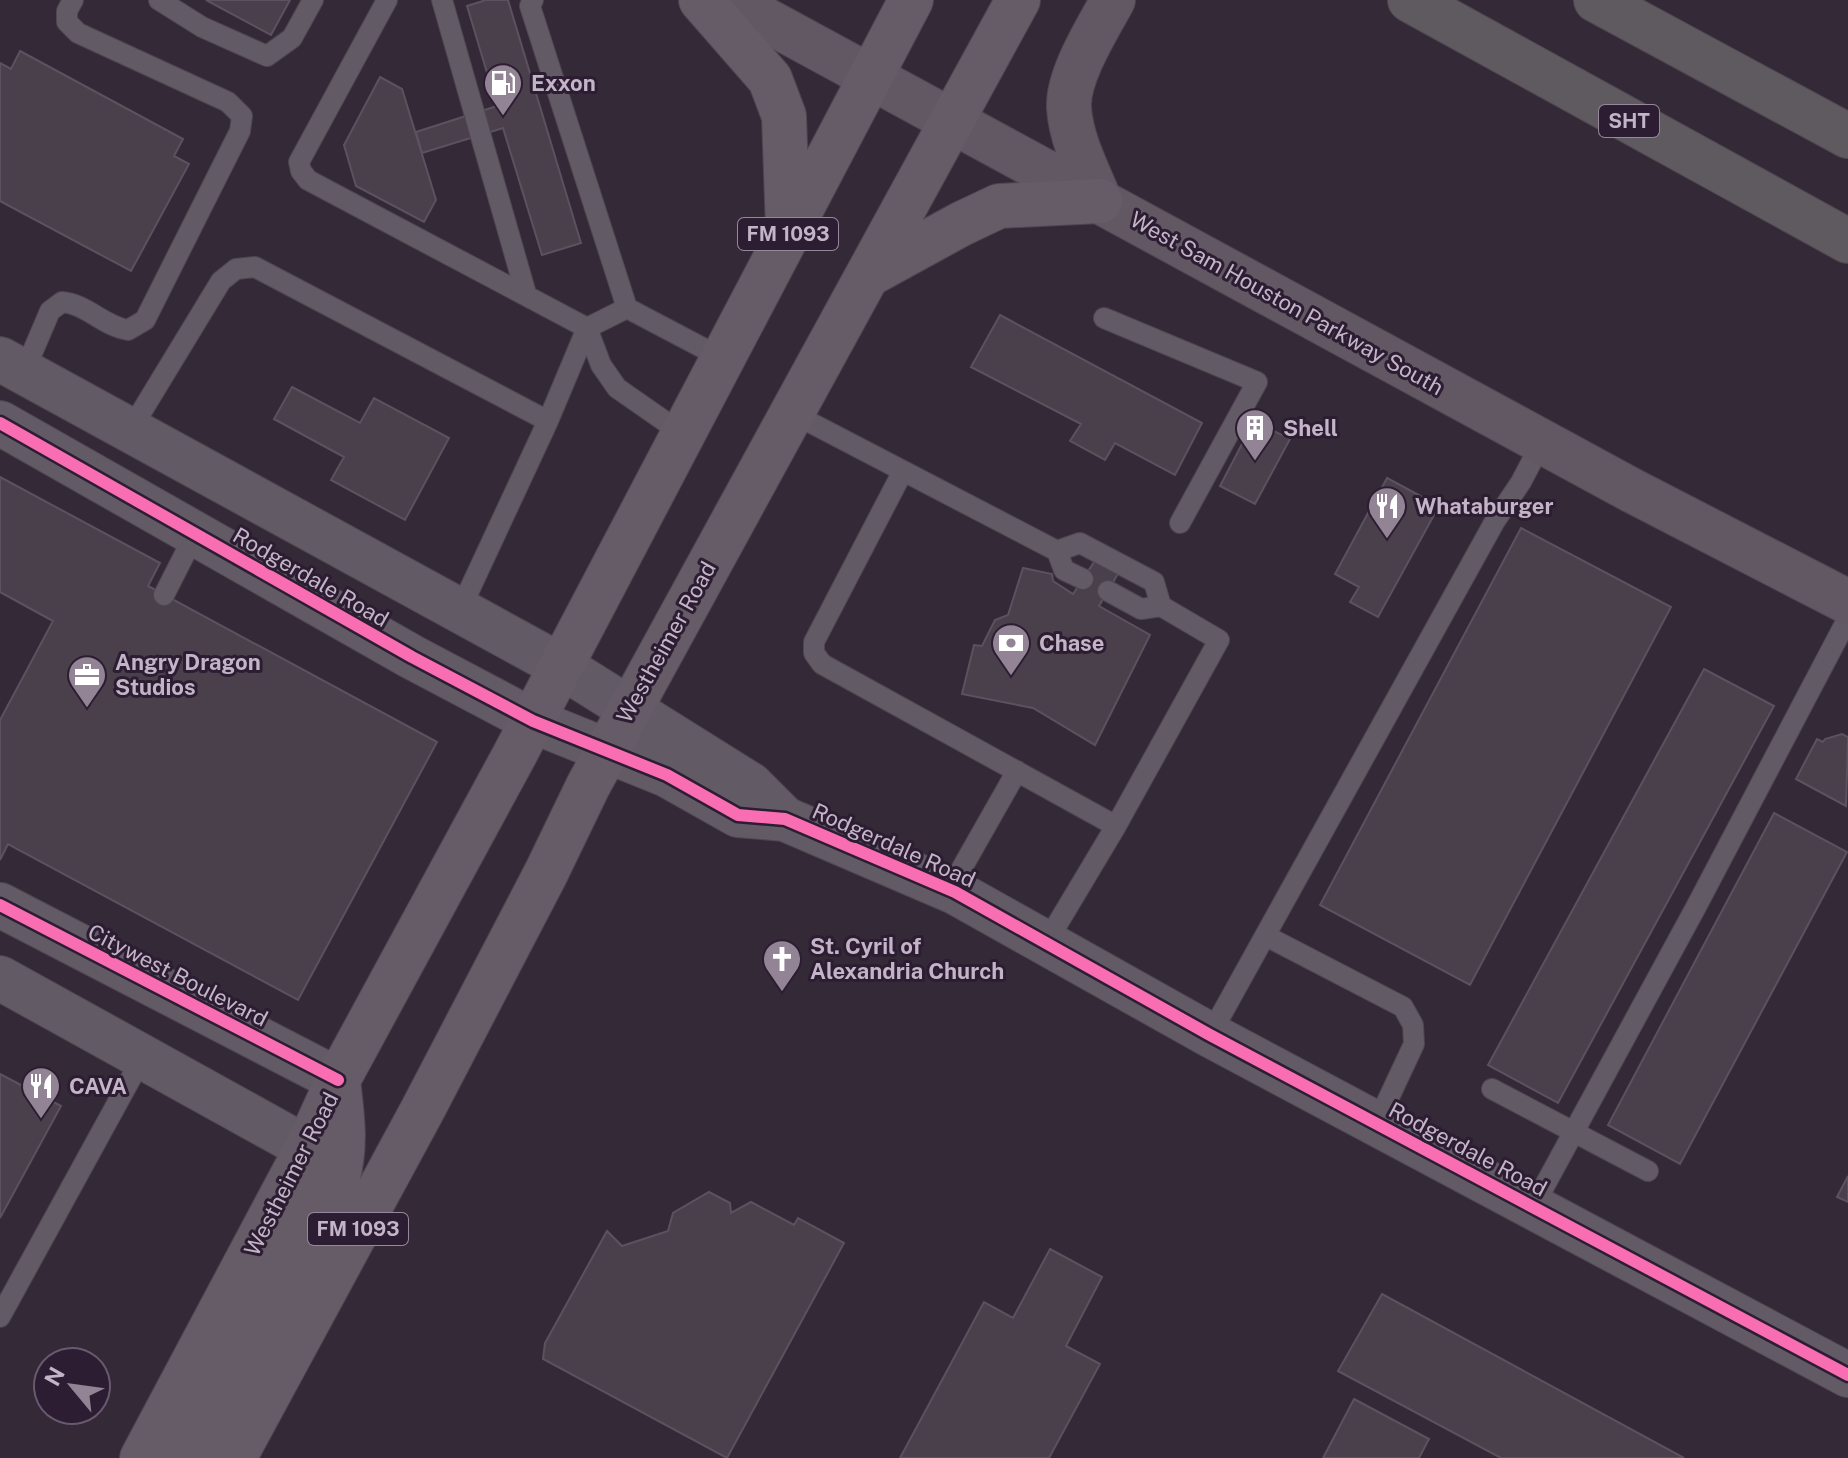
<svg xmlns="http://www.w3.org/2000/svg" width="1848" height="1458" font-family="'Public Sans',sans-serif">
  <style>
    .building { fill: #49404c; stroke: #5c525f; stroke-width: 2 }
    .lines { fill: none; stroke-linecap: round; stroke-linejoin: round }
    .service-casing { stroke: #4e4650; stroke-width: 22 }
    .tertiary-casing { stroke: #4e4650; stroke-width: 46 }
    .secondary-casing { stroke: #4e4551; stroke-width: 46 }
    .primary-casing { stroke: #4e4551; stroke-width: 46 }
    .motorway-casing { stroke: #504753; stroke-width: 46 }
    .service { stroke: #625a65; stroke-width: 20 }
    .tertiary { stroke: #625a65; stroke-width: 44 }
    .secondary { stroke: #615864; stroke-width: 44 }
    .primary { stroke: #655c67; stroke-width: 44 }
    .motorway { stroke: #5e5a5f; stroke-width: 44 }
    .cycleway-casing { stroke: #2d1d32; stroke-width: 17 }
    .cycleway { stroke: #f96db3; stroke-width: 12 }
    .labels { text-anchor: middle; dominant-baseline: central; stroke-width: 6; stroke-linejoin: round; paint-order: stroke }
    .shield { fill: #2d1d32; stroke: #97879b; stroke-width: 2 }
    .shield-label { font-size: 20px; font-weight: bold; fill: #c4b4c8 }
    .poi-label { font-size: 22px; font-weight: bold; fill: #c4b4c8; stroke: #2d1d32; text-anchor: start }
    .street-label { font-size: 22px; fill: #c4b4c8; stroke: #2d1d32 }
  </style>
  <rect width="100%" height="100%" fill="#342a37"/>
  <!-- building -->
  <path class="building" d="M206 0H290L271 35Z
    M486 0H508L581 243 542 255 503 128 422 153 416 132 497 106 467 6Z
    M20 51 183 139 174 156 189 164 131 271 0 201V63L11 69Z
    M380 77 402 89 436 200 424 222 356 186 344 145Z
    M1000 315 1202 423 1175 475 1115 443 1105 460 1070 441 1081 424 971 367Z
    M292 387 360 423 374 398 449 438 405 520 331 480 344 457 274 419Z
    M1254 421 1290 439 1255 504 1220 486Z
    M0 477 160 563 148 586 437 742 298 1000 8 844 0 860V720L53 621 0 592Z
    M1387 478 1439 506 1378 617 1350 602 1359 587 1335 574Z
    M1521 528 1671 607 1470 985 1320 905Z
    M1098 556 1122 567 1099 606 1150 635 1095 745 1033 708 962 694 974 645 982 646 995 620 1008 615 1023 568 1052 574 1053 581 1073 594Z
    M1704 669 1774 706 1558 1103 1488 1065Z
    M1842 734 1848 737 1846 806 1796 779 1817 739 1823 742 1825 739Z
    M1774 813 1847 852 1680 1164 1608 1125Z
    M0 1074 61 1106 0 1218Z
    M1848 1176V1202L1837 1197Z
    M709 1192 730 1203 731 1213 751 1202 794 1225 798 1218 844 1243 727 1458 543 1359 545 1343 607 1231 622 1246 668 1231 673 1213Z
    M1050 1249 1102 1277 1066 1346 1100 1364 1049 1458H900L984 1302 1013 1318Z
    M1382 1294 1684 1458H1501L1338 1371Z
    M1354 1399 1429 1439 1419 1458H1323Z"/>
  <g class="lines">
    <defs>
      <path id="service" d="M159 0 202 27 267 56 292 38 313 0
        M387 0 299 162 301 171 308 180 587 328 601 365 617 388 683 434
        M442 0 526 294
        M533 0 530 6 627 308
        M1104 318 1257 382 1180 523
        M24 372 50 311 62 302C87 304 103 326 128 330L145 320 240 131 242 116 228 102 78 33 67 22V11L73 0
        M792 413 1057 551 1064 570 1083 579
        M548 421 587 328 627 308 722 358
        M131 429 221 281 236 269 255 267 548 421 460 610
        M903 471 814 642V653L822 664 1116 826
        M1057 551 1080 543 1154 582 1161 606
        M164 595 195 534
        M950 889 1017 771
        M1266 936 1403 1007 1413 1025 1414 1044 1377 1123
        M1046 943 1116 826 1219 640 1161 606 1141 609 1108 591
        M1210 1035 1495 521 1521 482 1542 442
        M1492 1089 1648 1171
        M1533 1207 1696 907 1848 618
        M0 1317 142 1058"/>
      <path id="tertiary" d="M0 359 561 666 751 785 785 819
        M0 423 412 657 533 721 667 775 738 815 785 819 955 892 1210 1035 1848 1375
        M0 905 338 1080
        M0 978 307 1148"/>
      <path id="secondary" d="M729 0 1631 490 1848 602
        M1100 201C1088 172 1071 140 1069 108 1067 76 1098 28 1113 0"/>
      <path id="primary" d="M701 0 770 79 784 116 788 229
        M868 275 961 224 999 206 1100 201
        M142 1458 307 1148 338 1080 515 754 911 0
        M188 1458 337 1180C347 1146 342 1115 338 1080
        M234 1458 423 1109 546 873 588 786 1018 0"/>
      <path id="motorway" d="M1410 0 1848 241
        M1596 0 1848 136"/>
    </defs>
    <!-- service casing -->
    <use href="#service" class="service-casing"/>
    <!-- tertiary casing -->
    <use href="#tertiary" class="tertiary-casing"/>
    <!-- secondary casing -->
    <use href="#secondary" class="secondary-casing"/>
    <!-- primary casing -->
    <use href="#primary" class="primary-casing"/>
    <!-- motorway casing -->
    <use href="#motorway" class="motorway-casing"/>
    <!-- service -->
    <use href="#service" class="service"/>
    <!-- tertiary -->
    <use href="#tertiary" class="tertiary"/>
    <!-- secondary -->
    <use href="#secondary" class="secondary"/>
    <!-- primary -->
    <use href="#primary" class="primary"/>
    <!-- motorway -->
    <use href="#motorway" class="motorway"/>
    <defs>
      <path id="cycleway" d="M0 423 412 657 533 721 667 775 738 815 785 819 955 892 1210 1035 1848 1375
        M0 905 338 1080"/>
    </defs>
    <!-- cycleway casing -->
    <use href="#cycleway" class="cycleway-casing"/>
    <!-- cycleway -->
    <use href="#cycleway" class="cycleway"/>
  </g>
  <!-- icons -->
  <defs>
    <symbol id="fuel-pin" viewBox="-11 -11 22 30"><path d="M0 17L-7.5 6A9.5 9.5 0 1 1 7.5 6Z" fill="#928495" stroke="#2d1d32"/><path d="M-5.5-6h7V0h2V4h1.3V-2.5L3-4.5l.8-.8L6-3V5H2.5V1h-1V6h-7ZM-4.2-4.7v3.2H.2V-4.7Z" fill="#fff"/></symbol>
    <symbol id="building-pin" viewBox="-11 -11 22 30"><path d="M0 17L-7.5 6A9.5 9.5 0 1 1 7.5 6Z" fill="#928495" stroke="#2d1d32"/><path d="M-4-6H4V6H1V3H-1V6H-4ZM-2.5-4.3h1.7v1.8h-1.7ZM.8-4.3h1.7v1.8H.8ZM-2.5-1h1.7V.8h-1.7ZM.8-1h1.7V.8H.8Z" fill="#fff"/></symbol>
    <symbol id="restaurant-pin" viewBox="-11 -11 22 30"><path d="M0 17L-7.5 6A9.5 9.5 0 1 1 7.5 6Z" fill="#928495" stroke="#2d1d32"/><path d="M-5-6h1v4h1v-4h1v4h1v-4h1v5L-1.5 .5V6h-2V.5L-5-1ZM5-6V6H3V1.5H1.5Q1.5-4 5-6Z" fill="#fff"/></symbol>
    <symbol id="bank-pin" viewBox="-11 -11 22 30"><path d="M0 17L-7.5 6A9.5 9.5 0 1 1 7.5 6Z" fill="#928495" stroke="#2d1d32"/><path d="M-6-4H6V4H-6ZM0-2.3a2.3 2.3 0 1 0 0 4.6a2.3 2.3 0 1 0 0-4.6Z" fill="#fff"/></symbol>
    <symbol id="office-pin" viewBox="-11 -11 22 30"><path d="M0 17L-7.5 6A9.5 9.5 0 1 1 7.5 6Z" fill="#928495" stroke="#2d1d32"/><path d="M-6-3h4V-5.5h4V-3h4V5H-6ZM-1-4.5V-3h2v-1.5ZM-6 0V1H6V0Z" fill="#fff"/></symbol>
    <symbol id="church-pin" viewBox="-11 -11 22 30"><path d="M0 17L-7.5 6A9.5 9.5 0 1 1 7.5 6Z" fill="#928495" stroke="#2d1d32"/><path d="M-1.2-6h2.4v3.5h3.3v2.4h-3.3V6h-2.4V-.1h-3.3v-2.4h3.3Z" fill="#fff"/></symbol>
  </defs>
  <g fill-rule="evenodd">
    <use href="#fuel-pin" x="481" y="61" width="44" height="60"/>
    <use href="#building-pin" x="1233" y="406" width="44" height="60"/>
    <use href="#restaurant-pin" x="1365" y="484" width="44" height="60"/>
    <use href="#bank-pin" x="989" y="621" width="44" height="60"/>
    <use href="#office-pin" x="65" y="653" width="44" height="60"/>
    <use href="#church-pin" x="760" y="937" width="44" height="60"/>
    <use href="#restaurant-pin" x="19" y="1064" width="44" height="60"/>
  </g>
  <g class="labels">
    <!-- shield labels -->
    <g class="shield">
      <rect x="1599" y="105" width="60" height="32" rx="6"/>
      <rect x="738" y="218" width="100" height="32" rx="6"/>
      <rect x="308" y="1213" width="100" height="32" rx="6"/>
    </g>
    <g class="shield-label">
      <text x="1629" y="121">SHT</text>
      <text x="788" y="234">FM 1093</text>
      <text x="358" y="1229">FM 1093</text>
    </g>
    <!-- poi labels -->
    <g class="poi-label">
      <text x="531" y="83">Exxon</text>
      <text x="1283" y="428">Shell</text>
      <text x="1415" y="506">Whataburger</text>
      <text x="1039" y="643">Chase</text>
      <text x="115" y="662">Angry Dragon<tspan x="115" dy="25">Studios</tspan></text>
      <text x="810" y="946">St. Cyril of<tspan x="810" dy="25">Alexandria Church</tspan></text>
      <text x="69" y="1086">CAVA</text>
    </g>
    <!-- street labels -->
    <g class="street-label">
      <text transform="translate(1287 303) rotate(29)">West Sam Houston Parkway South</text>
      <text transform="translate(311 577) rotate(30)">Rodgerdale Road</text>
      <text transform="translate(666 642) rotate(-61)">Westheimer Road</text>
      <text transform="translate(894 845) rotate(24)">Rodgerdale Road</text>
      <text transform="translate(178 975) rotate(27)">Citywest Boulevard</text>
      <text transform="translate(1468 1149) rotate(28)">Rodgerdale Road</text>
      <text transform="translate(291 1174) rotate(-63)">Westheimer Road</text>
    </g>
  </g>
  <!-- north arrow -->
  <g transform="translate(72 1386) rotate(299)"><circle r="38" fill="#2d1d32" stroke="#69596e" stroke-width="2"/>
  <path d="M0-6L14 30L0 20L-14 30Z" fill="#928495"/>
  <text y="-12" font-size="22" font-weight="bold" text-anchor="middle" fill="#c4b4c8">N</text>
  </g>
</svg>
